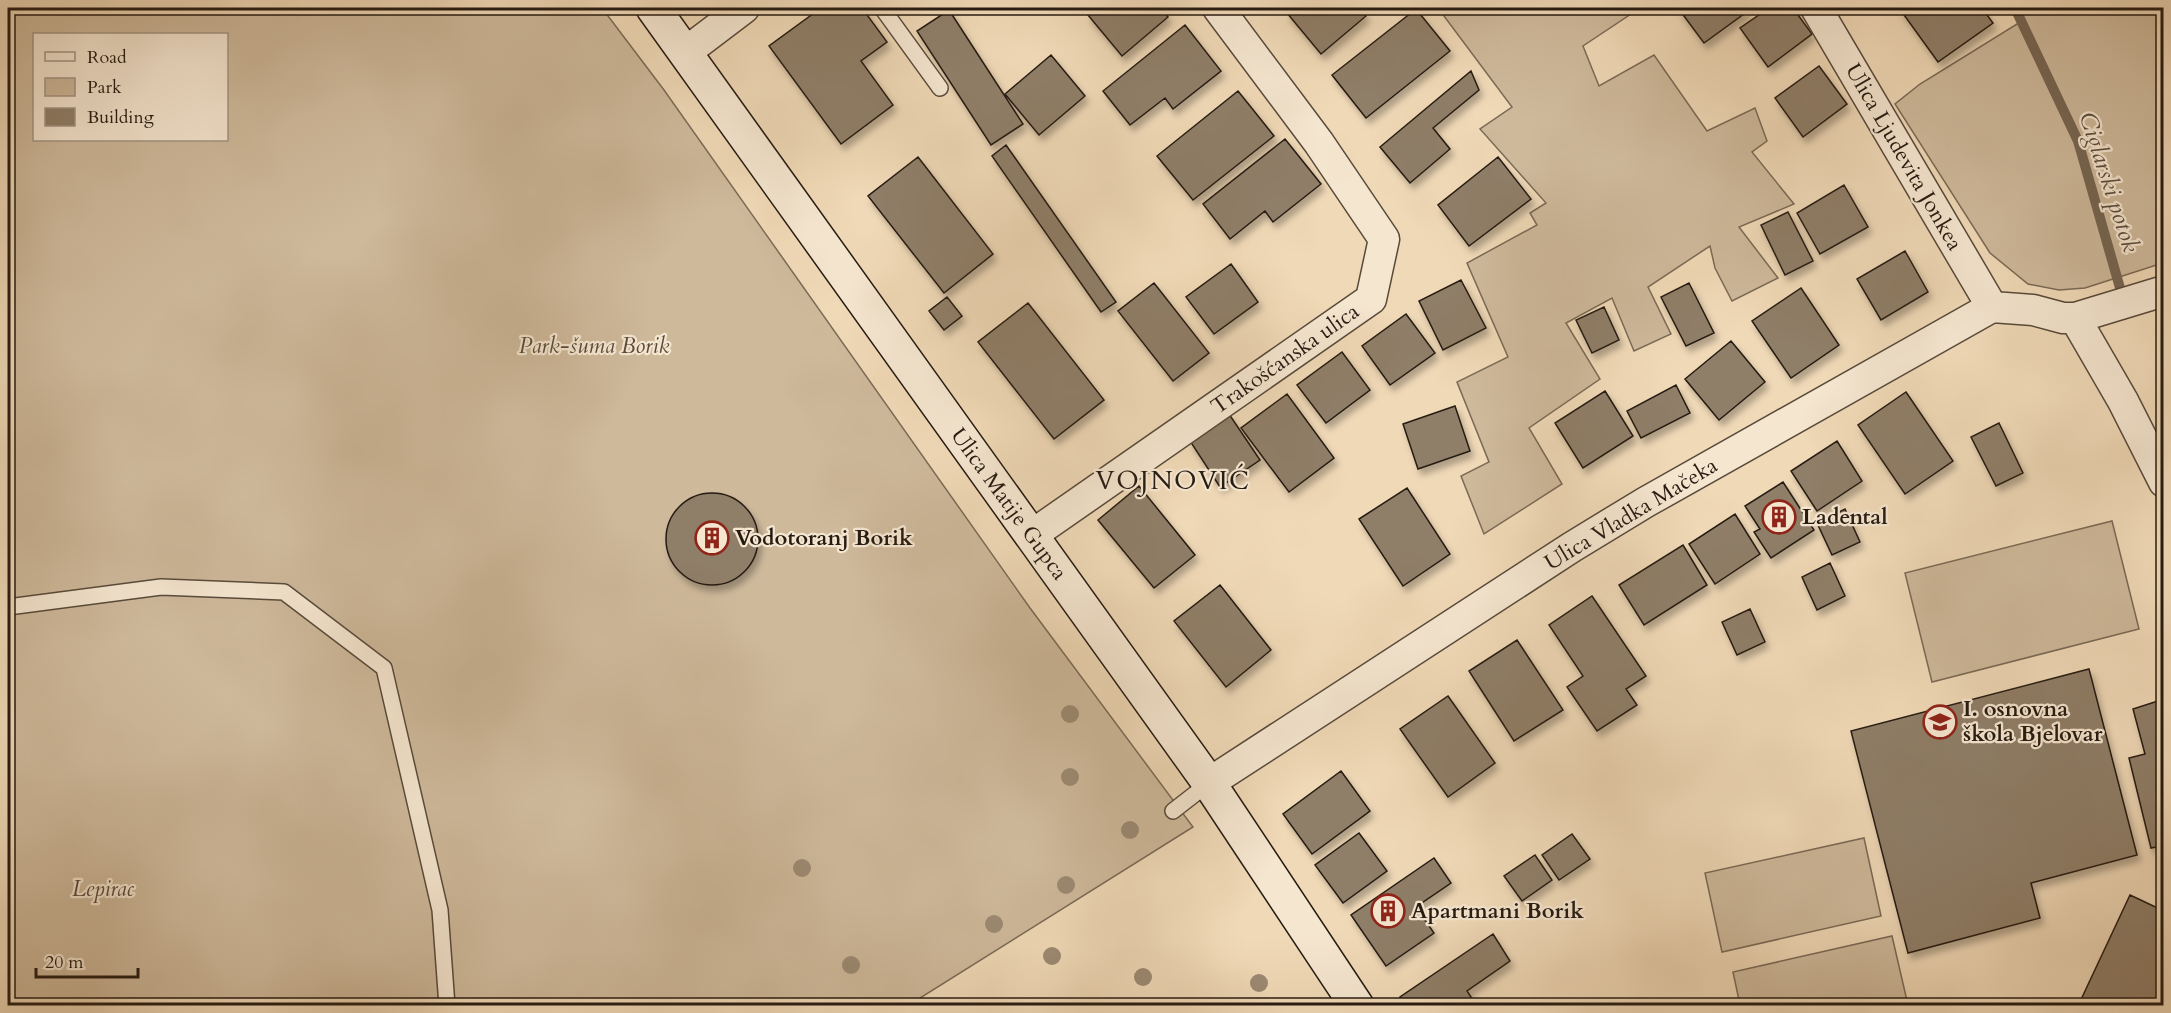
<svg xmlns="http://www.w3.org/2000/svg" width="2171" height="1013" font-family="Cardo,serif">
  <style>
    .green { fill: #ceb99b; stroke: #7a6a56; stroke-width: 1.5; fill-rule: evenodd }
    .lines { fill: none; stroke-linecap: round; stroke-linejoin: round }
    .stream { stroke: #766653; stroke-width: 10 }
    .building { fill: #8f7e68; stroke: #261b12; stroke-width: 1.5; filter: url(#shadow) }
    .lane-casing { stroke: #584a3b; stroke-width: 18 }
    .street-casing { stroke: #584a3b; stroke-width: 33 }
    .secondary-casing { stroke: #261b12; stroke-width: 36 }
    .lane { stroke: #f5e6d0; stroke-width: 15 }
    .street { stroke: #f5e6d0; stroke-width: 30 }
    .secondary { stroke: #f5e6d0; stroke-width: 33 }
    .tree { fill: #9c8a73 }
    .labels { text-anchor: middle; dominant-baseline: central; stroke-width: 4.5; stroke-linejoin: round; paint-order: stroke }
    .street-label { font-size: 22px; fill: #261b12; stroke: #f5e6d0 }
    .park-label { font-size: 22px; font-style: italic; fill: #584a3b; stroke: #f5e6d0 }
    .poi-label { font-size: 22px; font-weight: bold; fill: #261b12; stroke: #f5e6d0; text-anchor: start }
    .water-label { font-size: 24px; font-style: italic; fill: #5b4d3e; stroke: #f5e6d0 }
    .quarter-label { font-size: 26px; letter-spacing: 1.5px; fill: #261b12; stroke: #f5e6d0 }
  </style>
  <defs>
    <filter id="shadow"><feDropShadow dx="3.5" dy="6" stdDeviation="3" flood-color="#0004"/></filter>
  </defs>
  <rect width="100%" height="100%" fill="#f0d9b7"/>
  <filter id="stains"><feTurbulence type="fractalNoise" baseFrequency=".00333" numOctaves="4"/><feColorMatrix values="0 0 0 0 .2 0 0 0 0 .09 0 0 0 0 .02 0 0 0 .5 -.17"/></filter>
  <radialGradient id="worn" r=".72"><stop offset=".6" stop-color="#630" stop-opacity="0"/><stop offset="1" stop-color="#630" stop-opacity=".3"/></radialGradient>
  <!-- green -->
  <path class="green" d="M8 8H602L664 90 1030 608 1193 827 909 1005H8ZM34 34H226V140H34Z
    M1438 8H1640L1583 46 1599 86 1654 55 1707 131 1755 108 1767 141 1752 152 1794 204 1739 227 1778 278 1732 301 1715 268 1710 246 1648 287 1671 334 1634 351 1612 298 1566 323 1600 379 1529 428 1562 484 1484 534 1461 476 1489 462 1457 382 1508 357 1467 263 1537 225 1530 213 1546 203 1480 129 1512 107Z
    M2015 8H2163V263L2085 288 2059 290 2028 284 1990 253 1895 104 1920 84 2022 21Z
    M2112 521 2139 629 1932 682 1905 573Z
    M1864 838 1881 916 1722 952 1705 873Z
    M1892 936 1908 1005H1740L1733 972Z"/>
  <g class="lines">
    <!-- stream -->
    <path class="stream" d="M2015 8 2078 141 2124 302"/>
  </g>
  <!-- building -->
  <path class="building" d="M821 8H862L887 42 861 61 893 105 841 144 769 46Z
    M1097 8H1160L1168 17 1122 56 1088 15Z
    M1293 8H1360L1366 16 1321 54 1287 13Z
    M1678 8H1746L1748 11 1704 43Z
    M1769 8H1793L1812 34 1768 67 1740 28Z
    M1899 8H1982L1993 23 1938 62Z
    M1416 9 1450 51 1366 118 1332 75Z
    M949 10 1023 124 991 145 917 31Z
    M1185 25 1221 71 1173 109 1165 98 1130 125 1103 91Z
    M1051 55 1085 96 1039 135 1005 94Z
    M1819 66 1847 104 1803 137 1775 98Z
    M1471 71 1479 90 1433 128 1450 149 1410 183 1380 147Z
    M1238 91 1274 136 1193 200 1157 156Z
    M1285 139 1321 184 1273 222 1265 211 1230 239 1203 204Z
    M1006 145 1116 302 1101 312 992 156Z
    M918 157 993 254 944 293 868 196Z
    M1498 157 1531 199 1469 246 1438 205Z
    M1844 185 1868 227 1820 254 1797 213Z
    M1788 212 1813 261 1785 275 1761 225Z
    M1905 251 1928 292 1881 320 1857 279Z
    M1231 264 1258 302 1214 334 1186 297Z
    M1461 280 1486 328 1443 350 1419 301Z
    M1154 283 1209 353 1173 381 1118 311Z
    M1689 283 1714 333 1686 346 1661 297Z
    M1801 288 1839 345 1791 378 1752 321Z
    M947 297 962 316 944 330 929 311Z
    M1028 303 1104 400 1054 439 978 342Z
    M1604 307 1619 340 1592 353 1576 320Z
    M1406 314 1435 353 1390 385 1362 346Z
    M1731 341 1765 382 1719 420 1685 379Z
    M1342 352 1370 390 1326 423 1297 385Z
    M1676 385 1690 413 1641 438 1627 411Z
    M1605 391 1633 436 1583 468 1555 423Z
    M1906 392 1953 461 1905 494 1858 425Z
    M1287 394 1334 458 1289 492 1241 428Z
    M1455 406 1470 451 1418 469 1403 424Z
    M1229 414 1260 460 1220 487 1190 441Z
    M1999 423 2023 473 1996 486 1971 437Z
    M1837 441 1862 481 1817 511 1791 471Z
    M1783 482 1814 530 1771 558 1754 532 1760 529 1745 506Z
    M1139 486 1195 555 1154 588 1098 520Z
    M1407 488 1450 554 1403 586 1359 519Z
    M666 539a46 46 0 1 1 92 0a46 46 0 1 1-92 0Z
    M1845 509 1860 542 1832 555 1817 523Z
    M1735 514 1760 554 1715 584 1689 544Z
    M1683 545 1707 585 1644 625 1619 585Z
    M1830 563 1845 596 1817 610 1802 577Z
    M1220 585 1271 650 1226 687 1174 621Z
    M1592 596 1646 676 1626 689 1637 705 1597 731 1567 687 1583 676 1549 625Z
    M1750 609 1765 642 1737 655 1722 622Z
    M1517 640 1563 710 1514 741 1469 671Z
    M2089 669 2137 855 2031 883 2040 918 1908 953 1851 731Z
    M1448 696 1495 763 1448 797 1400 729Z
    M2164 699V854L2161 846 2151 848 2129 758 2145 754 2133 709Z
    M1341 771 1370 811 1312 854 1283 814Z
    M1359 833 1387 871 1343 903 1315 865Z
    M1572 834 1590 859 1559 880 1542 855Z
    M1535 855 1552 880 1522 901 1504 876Z
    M1434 858 1451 883 1416 907 1434 933 1386 966 1351 915Z
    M2130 895 2164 911V1006H2078Z
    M1493 934 1510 961 1467 991 1477 1006H1406L1400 997Z"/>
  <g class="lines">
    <defs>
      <path id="lane" d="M882 8 940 88
        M8 607 161 587 284 592 384 668 440 910 447 1006
        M1173 811 1209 783"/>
      <path id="street" d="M1816 8 1992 307
        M686 52 744 8
        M2075 318 2123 401 2164 482
        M1032 535 1371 299 1384 239 1319 143 1218 8
        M1209 783 1572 547 1646 502 1992 307 2033 310 2063 318H2075L2164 291"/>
      <path id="secondary" d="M653 8 1209 783 1357 1006"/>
    </defs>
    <!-- lane casing -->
    <use href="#lane" class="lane-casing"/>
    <!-- street casing -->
    <use href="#street" class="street-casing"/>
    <!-- secondary casing -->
    <use href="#secondary" class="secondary-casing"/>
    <!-- lane -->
    <use href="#lane" class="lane"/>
    <!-- street -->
    <use href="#street" class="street"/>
    <!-- secondary -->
    <use href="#secondary" class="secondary"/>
  </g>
  <!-- trees -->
  <g class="tree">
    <circle cx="1070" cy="714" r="9"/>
    <circle cx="1070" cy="777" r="9"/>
    <circle cx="1130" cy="830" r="9"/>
    <circle cx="802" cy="868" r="9"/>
    <circle cx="1066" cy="885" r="9"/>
    <circle cx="994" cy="924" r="9"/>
    <circle cx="1052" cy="956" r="9"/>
    <circle cx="851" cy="965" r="9"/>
    <circle cx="1143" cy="977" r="9"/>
    <circle cx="1259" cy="983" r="9"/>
  </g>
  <!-- icons -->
  <defs>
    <symbol id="building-ring" viewBox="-11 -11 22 22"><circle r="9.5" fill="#f5e6d0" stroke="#8f2418" stroke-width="1.5"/><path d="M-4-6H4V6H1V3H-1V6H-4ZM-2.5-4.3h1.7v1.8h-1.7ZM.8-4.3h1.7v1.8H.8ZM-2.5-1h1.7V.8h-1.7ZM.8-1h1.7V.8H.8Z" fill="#8f2418"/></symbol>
    <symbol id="school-ring" viewBox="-11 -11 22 22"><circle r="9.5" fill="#f5e6d0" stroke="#8f2418" stroke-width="1.5"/><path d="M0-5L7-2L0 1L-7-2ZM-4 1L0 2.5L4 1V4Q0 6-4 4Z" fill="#8f2418"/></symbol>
  </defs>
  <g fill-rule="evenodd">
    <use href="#building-ring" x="1760" y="498" width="38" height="38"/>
    <use href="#building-ring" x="693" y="519" width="38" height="38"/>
    <use href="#school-ring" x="1921" y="703" width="38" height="38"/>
    <use href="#building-ring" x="1369" y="892" width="38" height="38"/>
  </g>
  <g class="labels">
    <!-- street labels -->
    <g class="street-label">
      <text transform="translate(1904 157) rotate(60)">Ulica Ljudevita Jonkea</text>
      <text transform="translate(1285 359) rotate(-35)">Trakošćanska ulica</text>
      <text transform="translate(1009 504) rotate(54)">Ulica Matije Gupca</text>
      <text transform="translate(1631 514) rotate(-31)">Ulica Vladka Mačeka</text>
    </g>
    <!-- park labels -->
    <g class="park-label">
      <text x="594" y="346">Park-šuma Borik</text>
      <text x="103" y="889">Lepirac</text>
    </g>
    <!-- poi labels -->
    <g class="poi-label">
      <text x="1802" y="517">Ladental</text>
      <text x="735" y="538">Vodotoranj Borik</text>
      <text x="1963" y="709">I. osnovna<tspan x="1963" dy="25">škola Bjelovar</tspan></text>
      <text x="1411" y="911">Apartmani Borik</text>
    </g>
    <!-- water labels -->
    <g class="water-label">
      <text transform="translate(2109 182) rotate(72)">Ciglarski potok</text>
    </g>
    <!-- quarter labels -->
    <g class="quarter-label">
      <text x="1173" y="480">VOJNOVIĆ</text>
    </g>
  </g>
  <!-- margin -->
  <rect width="2171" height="1013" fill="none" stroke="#f0d9b7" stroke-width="30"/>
  <rect x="9" y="9" width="2153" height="995" fill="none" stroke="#261b12" stroke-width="3"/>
  <rect x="15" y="15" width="2141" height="983" fill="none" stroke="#261b12" stroke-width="1.5"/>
  <!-- legend -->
  <rect x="33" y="33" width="195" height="108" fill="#f5e6d0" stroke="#a29584" stroke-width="1.5"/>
  <rect x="45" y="52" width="30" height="9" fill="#f5e6d0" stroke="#a29584" stroke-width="1.5"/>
  <text x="87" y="63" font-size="18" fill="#261b12">Road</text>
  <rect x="45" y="78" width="30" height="18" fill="#ceb99b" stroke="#a29584" stroke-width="1.5"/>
  <text x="87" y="93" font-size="18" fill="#261b12">Park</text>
  <rect x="45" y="108" width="30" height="18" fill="#8f7e68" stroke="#a29584" stroke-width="1.5"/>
  <text x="87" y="123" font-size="18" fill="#261b12">Building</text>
  <!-- scale -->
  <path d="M36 968v9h102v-9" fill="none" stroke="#261b12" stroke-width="3"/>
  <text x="45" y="968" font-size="18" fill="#261b12" stroke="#f5e6d0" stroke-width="4.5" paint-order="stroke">20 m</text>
  <rect width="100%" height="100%" filter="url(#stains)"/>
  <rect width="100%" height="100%" fill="url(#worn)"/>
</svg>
